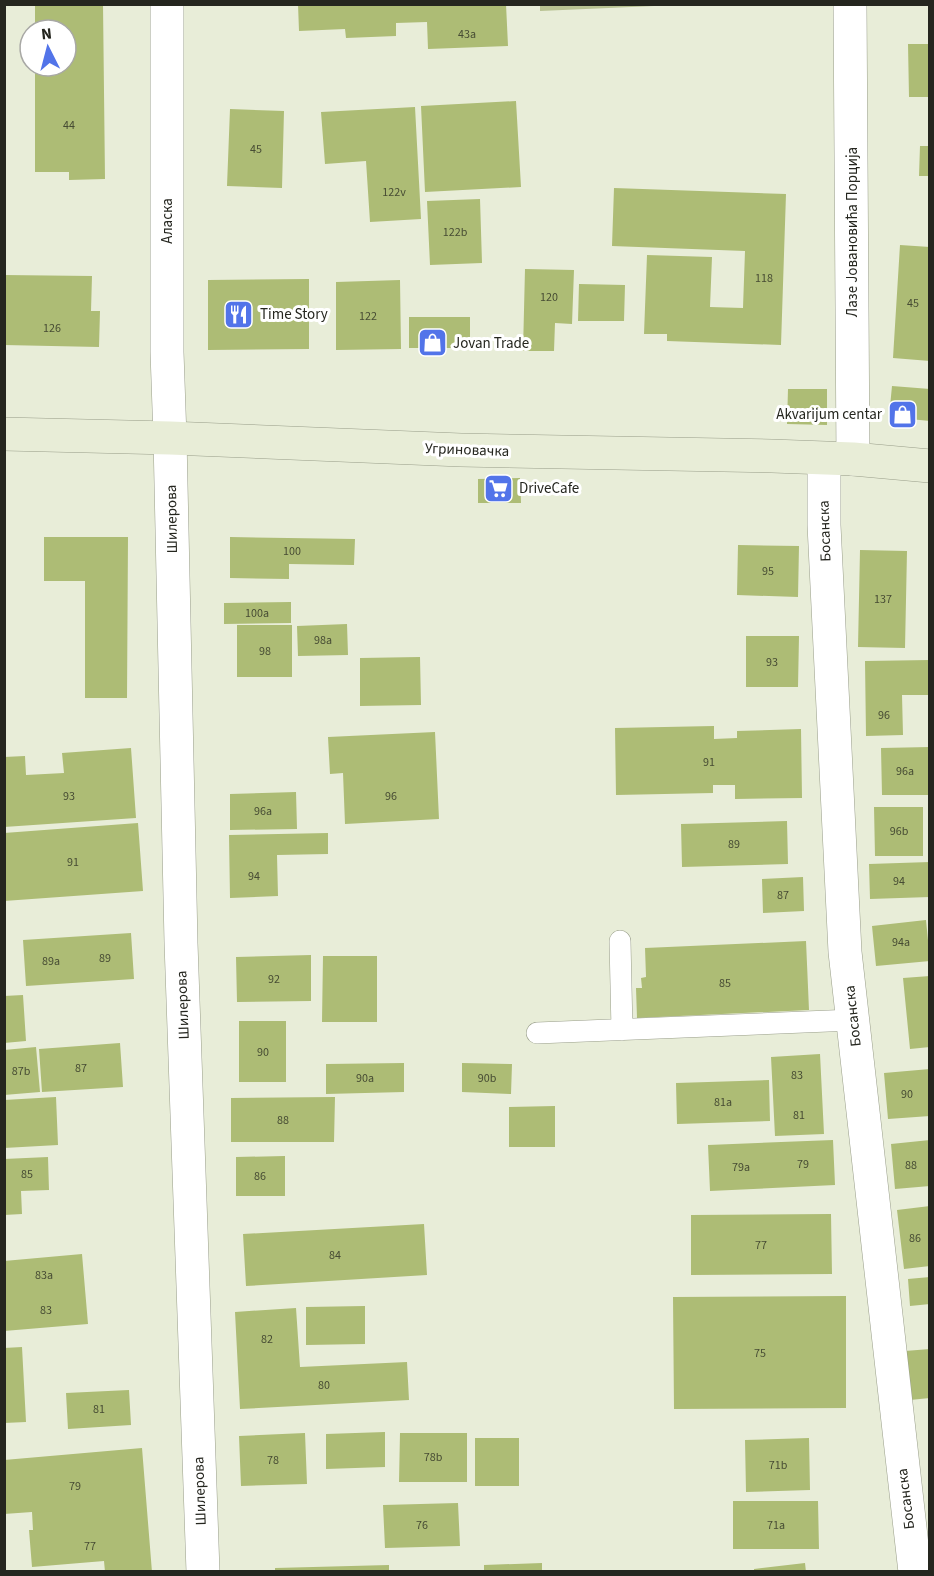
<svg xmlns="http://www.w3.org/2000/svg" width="934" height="1576" font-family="'Source Sans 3',sans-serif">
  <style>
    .green { fill: #b8c292 }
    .building { fill: #adbc75 }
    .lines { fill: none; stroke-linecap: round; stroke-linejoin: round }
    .lane-casing { stroke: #999e8a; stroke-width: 22 }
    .street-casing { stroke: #999e8a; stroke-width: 34 }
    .secondary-casing { stroke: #999e8a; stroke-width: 34 }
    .lane { stroke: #fff; stroke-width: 21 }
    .street { stroke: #fff; stroke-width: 33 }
    .secondary { stroke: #e8edd7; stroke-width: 33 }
    .labels { text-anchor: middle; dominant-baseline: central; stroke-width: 6; stroke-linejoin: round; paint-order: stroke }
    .number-label { font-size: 12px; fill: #474c34 }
    .street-label { font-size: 15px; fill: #25261f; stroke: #fff }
    .poi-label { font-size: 15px; fill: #25261f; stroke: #fff; text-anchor: start }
  </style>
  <rect width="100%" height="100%" fill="#e8edd8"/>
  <!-- green -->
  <path class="green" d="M540 4H677V5L540 11Z"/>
  <!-- building -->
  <path class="building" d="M35 4H103L105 179 69 180V172H35V66H66V30H35Z
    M298 4H506L508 46 428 49 427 22 396 23V36L346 38 345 29 299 31Z
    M908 44H930V97H909Z
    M516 101 521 187 425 192 421 106Z
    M415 107 421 219 370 222 366 161 325 164 321 112Z
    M230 109 284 111 282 188 227 186Z
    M920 146H930V176H919Z
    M614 188 786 194 781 345 667 341V334H644L647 255 712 257 710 307 743 308 745 251 612 246Z
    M480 199 482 263 430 265 427 201Z
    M900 245 930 247V361L893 358Z
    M525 269 574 270 572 324 555 323 554 351H523Z
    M4 275 92 276 91 311H100L99 347 4 345Z
    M309 279V349L208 350V280Z
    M400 280 401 349 336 350V282Z
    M579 284 625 285 624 321H578Z
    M409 317H470V348H409Z
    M892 386 930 389V421L889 417Z
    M788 389H827V425L787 424Z
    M520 478 521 503H478V479Z
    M44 537H128L127 698H85V581H44Z
    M230 537 355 539 354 565 289 564V579L230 578Z
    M738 545 799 546 798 597 737 595Z
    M860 550 907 551 905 648 858 647Z
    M291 602V623L224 624V603Z
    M347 624 348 655 298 656 297 626Z
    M237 625H292V677H237Z
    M746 636H799L798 687H746Z
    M420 657 421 705 360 706V658Z
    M930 660V695H902L903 735 866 736 865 661Z
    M714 726V739L737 738V731L801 729 802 798 735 799V785H713V793L616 795 615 728Z
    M435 732 439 819 345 824 343 773 330 774 328 737Z
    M930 747V795H882L881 748Z
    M131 748 136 818 4 827V757L25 756 26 775 64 773 62 753Z
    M296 792 297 829 230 830V794Z
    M874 807H923V856H875Z
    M787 821 788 864 682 867 681 824Z
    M138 823 143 891 4 901V833Z
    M328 833V854L277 855 278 896 230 898 229 835Z
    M930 862V897L870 899 869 864Z
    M803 877 804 911 763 913 762 879Z
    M926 920 930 961 876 966 872 926Z
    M131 933 134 979 26 986 23 940Z
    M806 941 809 1010 637 1018 636 988H642L641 978 646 977 645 948Z
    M311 955V1001L237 1002 236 957Z
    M323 956H377V1022H322Z
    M930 976V1047L910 1049 903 978Z
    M23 995 26 1041 4 1043V996Z
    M239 1021H286V1082H239Z
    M120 1043 123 1087 42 1092 39 1049Z
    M36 1047 40 1092 4 1095V1050Z
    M820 1054 824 1134 775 1136 771 1057Z
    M404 1063V1092L326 1094V1064Z
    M462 1063 512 1064 511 1094 462 1092Z
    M930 1069V1116L888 1119 884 1073Z
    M769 1080 770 1121 677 1124 676 1083Z
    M56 1097 58 1145 4 1148V1100Z
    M335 1097 334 1142H231V1098Z
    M555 1106V1147H509V1107Z
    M833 1140 835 1185 710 1191 708 1145Z
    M930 1140V1186L895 1189 891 1144Z
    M285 1156V1196H236V1157Z
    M48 1157 49 1190 21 1191 22 1214 4 1215V1159Z
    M930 1206V1266L904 1269 897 1210Z
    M831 1214 832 1274 691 1275V1215Z
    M424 1224 427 1275 246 1286 243 1234Z
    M82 1254 88 1324 4 1331V1261Z
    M930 1277V1304L910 1306 908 1279Z
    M846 1296V1408L674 1409 673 1297Z
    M365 1306V1344L306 1345V1307Z
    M296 1308 300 1367 407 1362 409 1400 240 1409 235 1312Z
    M22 1347 26 1422 4 1423V1348Z
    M930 1349V1398L910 1400 905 1351Z
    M129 1390 131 1425 68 1429 66 1393Z
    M385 1432V1467L326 1469V1434Z
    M305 1433 307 1484 241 1486 239 1436Z
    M400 1433H467V1482H399Z
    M475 1438H519V1486H475Z
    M809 1438 810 1490 746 1492 745 1440Z
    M142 1448 152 1572H105L104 1561 32 1567 29 1530H33L32 1512 4 1514V1460Z
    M733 1501H818L819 1549H733Z
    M458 1503 460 1546 385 1548 383 1505Z
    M542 1563V1572H484V1565Z
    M805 1563 806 1572H754V1569Z
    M389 1565V1572H275V1568Z"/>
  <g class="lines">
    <defs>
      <path id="lane" d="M620 941 622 1030
        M537 1033 853 1020"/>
      <path id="street" d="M167 4V352L170 438 181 943 203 1572
        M850 4 853 459
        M824 459V525L845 952 915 1572"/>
      <path id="secondary" d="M4 434 170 438 461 450 772 456 853 459 930 466"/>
    </defs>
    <!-- lane casing -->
    <use href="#lane" class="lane-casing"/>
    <!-- street casing -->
    <use href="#street" class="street-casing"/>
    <!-- secondary casing -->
    <use href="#secondary" class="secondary-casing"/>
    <!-- lane -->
    <use href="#lane" class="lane"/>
    <!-- street -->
    <use href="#street" class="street"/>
    <!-- secondary -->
    <use href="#secondary" class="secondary"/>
  </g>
  <!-- icons -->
  <defs>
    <symbol id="restaurant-square" viewBox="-11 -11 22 22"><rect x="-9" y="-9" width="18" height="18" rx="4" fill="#5274e9" stroke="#fff"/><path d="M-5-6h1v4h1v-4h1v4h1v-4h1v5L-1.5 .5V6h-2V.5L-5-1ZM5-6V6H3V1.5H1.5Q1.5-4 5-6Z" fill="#fff"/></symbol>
    <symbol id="shop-square" viewBox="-11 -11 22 22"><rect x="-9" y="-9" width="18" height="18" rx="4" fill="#5274e9" stroke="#fff"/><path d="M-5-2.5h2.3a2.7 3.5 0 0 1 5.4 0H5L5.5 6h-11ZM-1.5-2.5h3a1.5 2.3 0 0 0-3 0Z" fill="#fff"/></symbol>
    <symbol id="supermarket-square" viewBox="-11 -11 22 22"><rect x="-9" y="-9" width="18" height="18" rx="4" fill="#5274e9" stroke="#fff"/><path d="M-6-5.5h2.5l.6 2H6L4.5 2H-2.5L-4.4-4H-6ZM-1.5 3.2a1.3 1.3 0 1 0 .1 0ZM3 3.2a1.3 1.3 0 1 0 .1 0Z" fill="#fff"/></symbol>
  </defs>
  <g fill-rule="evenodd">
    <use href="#restaurant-square" x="222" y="298" width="33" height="33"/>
    <use href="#shop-square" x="416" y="326" width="33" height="33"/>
    <use href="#shop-square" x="886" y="398" width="33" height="33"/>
    <use href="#supermarket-square" x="482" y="472" width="33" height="33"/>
  </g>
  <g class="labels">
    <!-- number labels -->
    <g class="number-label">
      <text x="467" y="34">43a</text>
      <text x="69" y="125">44</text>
      <text x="256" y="149">45</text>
      <text x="394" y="192">122v</text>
      <text x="455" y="232">122b</text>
      <text x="764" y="278">118</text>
      <text x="549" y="297">120</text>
      <text x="913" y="303">45</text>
      <text x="368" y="316">122</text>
      <text x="52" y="328">126</text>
      <text x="292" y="551">100</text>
      <text x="768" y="571">95</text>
      <text x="883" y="599">137</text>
      <text x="257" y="613">100a</text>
      <text x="323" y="640">98a</text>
      <text x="265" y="651">98</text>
      <text x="772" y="662">93</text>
      <text x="884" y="715">96</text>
      <text x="709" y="762">91</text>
      <text x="905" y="771">96a</text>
      <text x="69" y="796">93</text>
      <text x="391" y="796">96</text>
      <text x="263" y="811">96a</text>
      <text x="899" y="831">96b</text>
      <text x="734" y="844">89</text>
      <text x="73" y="862">91</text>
      <text x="254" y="876">94</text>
      <text x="899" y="881">94</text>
      <text x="783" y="895">87</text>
      <text x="901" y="942">94a</text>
      <text x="105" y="958">89</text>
      <text x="51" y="961">89a</text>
      <text x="274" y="979">92</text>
      <text x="725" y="983">85</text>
      <text x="263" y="1052">90</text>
      <text x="81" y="1068">87</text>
      <text x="21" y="1071">87b</text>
      <text x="797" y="1075">83</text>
      <text x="365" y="1078">90a</text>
      <text x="487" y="1078">90b</text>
      <text x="907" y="1094">90</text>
      <text x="723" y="1102">81a</text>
      <text x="799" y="1115">81</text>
      <text x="283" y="1120">88</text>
      <text x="803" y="1164">79</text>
      <text x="911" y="1165">88</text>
      <text x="741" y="1167">79a</text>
      <text x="27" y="1174">85</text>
      <text x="260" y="1176">86</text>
      <text x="915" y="1238">86</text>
      <text x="761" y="1245">77</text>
      <text x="335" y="1255">84</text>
      <text x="44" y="1275">83a</text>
      <text x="46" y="1310">83</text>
      <text x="267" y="1339">82</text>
      <text x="760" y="1353">75</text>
      <text x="324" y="1385">80</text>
      <text x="99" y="1409">81</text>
      <text x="433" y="1457">78b</text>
      <text x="273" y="1460">78</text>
      <text x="778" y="1465">71b</text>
      <text x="75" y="1486">79</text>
      <text x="422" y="1525">76</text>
      <text x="776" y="1525">71a</text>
      <text x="90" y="1546">77</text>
    </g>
    <!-- street labels -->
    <g class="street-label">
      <text transform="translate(167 221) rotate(-90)">Аласка</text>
      <text transform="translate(852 232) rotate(-90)">Лазе Јовановића Порција</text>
      <text transform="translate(467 450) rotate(2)">Угриновачка</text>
      <text transform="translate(172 519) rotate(-91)">Шилерова</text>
      <text transform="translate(825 531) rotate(-92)">Босанска</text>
      <text transform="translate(183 1005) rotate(-92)">Шилерова</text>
      <text transform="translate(853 1016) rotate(-96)">Босанска</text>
      <text transform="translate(200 1491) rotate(-92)">Шилерова</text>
      <text transform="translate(906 1499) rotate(-97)">Босанска</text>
    </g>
    <!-- poi labels -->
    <g class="poi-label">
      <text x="260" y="314">Time Story</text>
      <text x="453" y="343">Jovan Trade</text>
      <text x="882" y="414" text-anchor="end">Akvarijum centar</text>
      <text x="519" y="488">DriveCafe</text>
    </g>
  </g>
  <!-- border -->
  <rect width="934" height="1576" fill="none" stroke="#25261f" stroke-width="12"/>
  <!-- north arrow -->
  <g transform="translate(48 48) rotate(354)"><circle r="28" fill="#ffffff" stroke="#a8a8a5" stroke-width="1.5"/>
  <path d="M0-4.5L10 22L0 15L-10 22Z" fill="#5274e9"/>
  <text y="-9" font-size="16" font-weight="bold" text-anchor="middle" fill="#25261f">N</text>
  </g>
</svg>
